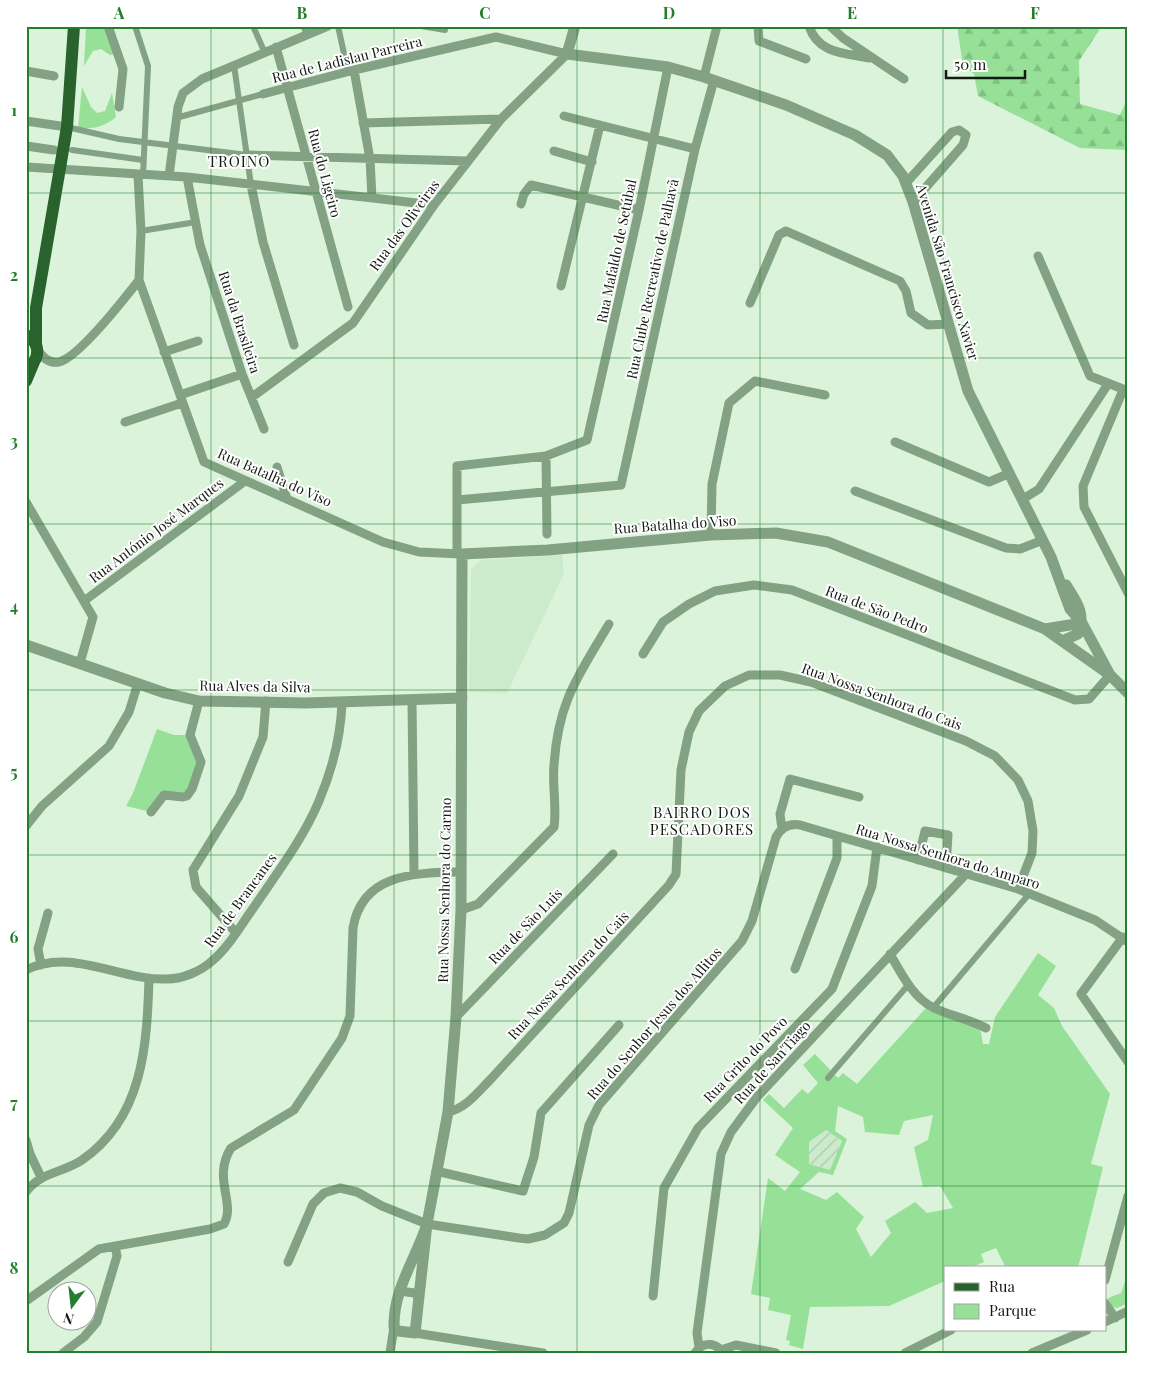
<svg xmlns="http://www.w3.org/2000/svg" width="1154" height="1379" font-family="'Playfair Display',serif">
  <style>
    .built { fill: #cceacc }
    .industrial { fill: url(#industrial-furrows) }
    .green { fill: #97e098; fill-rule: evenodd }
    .forest { fill: url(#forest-firs) }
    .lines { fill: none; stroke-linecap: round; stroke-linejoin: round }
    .pedestrian { stroke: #83a183; stroke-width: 6 }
    .minor { stroke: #83a183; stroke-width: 9 }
    .tertiary { stroke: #83a183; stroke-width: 11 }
    .primary { stroke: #29622c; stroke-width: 12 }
    .grid { fill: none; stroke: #237e2d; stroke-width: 1; stroke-opacity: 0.55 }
    .labels { text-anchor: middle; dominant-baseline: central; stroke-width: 4; stroke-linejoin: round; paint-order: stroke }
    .street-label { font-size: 14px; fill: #121b12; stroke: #fff }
    .neighbourhood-label { font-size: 15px; letter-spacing: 1px; fill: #121b12; stroke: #fff }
    .neatline { fill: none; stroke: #237e2d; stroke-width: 2 }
    .grid-label { font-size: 16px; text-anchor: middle; font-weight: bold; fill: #237e2d }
  </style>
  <defs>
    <pattern id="industrial-furrows" width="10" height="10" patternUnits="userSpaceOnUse" patternTransform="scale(1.25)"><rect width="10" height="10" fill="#cceacc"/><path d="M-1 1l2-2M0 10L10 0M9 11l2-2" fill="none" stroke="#aec8ae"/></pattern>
    <pattern id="forest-firs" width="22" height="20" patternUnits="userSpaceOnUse" patternTransform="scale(1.25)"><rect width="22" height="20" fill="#97e098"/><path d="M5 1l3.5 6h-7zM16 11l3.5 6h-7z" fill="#81c082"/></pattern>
  </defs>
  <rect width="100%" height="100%" fill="#dbf3db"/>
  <!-- built -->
  <path class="built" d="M562 555 564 574 507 693 469 692 471 569 481 560Z"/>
  <!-- industrial -->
  <path class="industrial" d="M826 1130 842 1141 830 1170 809 1164V1142Z"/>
  <!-- green -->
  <path class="green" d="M86 26H106L115 54 110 55 101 49 93 51 84 66Z
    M82 87 91 107 97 113 105 111 112 93 116 117C104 127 94 129 78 128Z
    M157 729 174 735H190L201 758 191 792 170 794 151 812 126 806 133 793Z
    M1038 953 1056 966 1038 995 1054 1008 1062 1026 1110 1094 1091 1164 1103 1167 1078 1268H1006L996 1248 981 1254 984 1262 970 1268H945V1281L889 1306 810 1307 803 1349 789 1345 790 1341 786 1340 791 1315 768 1310 770 1298 751 1294 768 1178 785 1191 800 1172 775 1155 793 1128 763 1100 769 1094 784 1108 802 1089 808 1094 818 1083 803 1065 815 1054 838 1078 843 1073 857 1084 926 1008 980 1028 983 1044H989L995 1017ZM838 1106 863 1117 865 1132 899 1135 904 1121 933 1115 928 1140 914 1147 923 1187 940 1186 953 1208 927 1213 915 1202 885 1221 891 1233 871 1257 856 1229 864 1217 837 1192 826 1200 800 1189 819 1172 833 1175 847 1139 835 1131ZM826 1130 842 1141 830 1170 809 1164V1142Z
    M1126 1279H1128V1303L1117 1308 1112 1307 1108 1298 1121 1293Z"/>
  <!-- forest -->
  <path class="forest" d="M957 26H1102L1079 61 1080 104 1120 115 1128 97V150L1080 148 978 96 974 74 963 66Z"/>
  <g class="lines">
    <!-- pedestrian -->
    <path class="pedestrian" d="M135 26 148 66 143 176
      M253 26 264 51
      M303 26 307 34
      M338 26 348 72
      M421 26 445 30
      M234 65 251 185
      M176 118 263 94
      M67 127 119 139 247 155
      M72 150 143 160
      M141 231 196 222
      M933 1008 1029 894
      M828 1078 909 984"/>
    <!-- minor -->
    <path class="minor" d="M108 26 123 69 119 107
      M758 26 759 41 806 59
      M809 26C818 54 845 53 869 58
      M830 26 843 38 904 79
      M276 47 348 307
      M354 70 370 159 372 198
      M26 71 54 76
      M704 77 717 26
      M263 94 354 70 496 37 567 54
      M564 116 695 149
      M26 121 67 127
      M363 123 501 119
      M26 146 54 150
      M554 151 592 162
      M247 155 468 161
      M26 167 187 177 434 205
      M138 175 141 231 139 280 204 462 383 542 419 552 461 554
      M169 176 178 107 183 93 202 79 328 26
      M187 177 200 245 242 374 264 429
      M906 183 952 132 959 130 966 135 963 145 913 202
      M251 185 263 242 294 345
      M521 204 524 194 531 185 639 210
      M1038 256 1090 376 1128 391
      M561 286 600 125
      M750 303 779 235 786 231 900 281 906 291 911 313 928 325 948 324
      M37 349C42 357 49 364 59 362 79 357 125 298 139 280
      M164 352 198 341
      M1123 390 1083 486 1084 507 1128 593
      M180 395 242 374
      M252 397 353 323 434 205 501 119 567 54
      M125 422 182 403
      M895 442 989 482 1010 473
      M546 456 547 534
      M277 467 287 499
      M855 491 1006 548 1020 549 1043 540
      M1023 499 1039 489 1108 384
      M457 500 621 485 695 149 714 80
      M26 502 93 617 80 663
      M711 535 712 484 729 403 755 381 825 395
      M457 554V466L546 456 587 440 639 210 668 67
      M84 601 245 481
      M643 654 663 622 689 604 715 591 754 585 792 590 1075 700 1089 699 1110 675
      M412 700 414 873
      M151 812 164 795 183 797 187 796 192 789 201 762 190 735 199 701
      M26 826 42 806 109 746 129 712 138 683
      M782 829 780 814 790 779 859 797
      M918 860 925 831 948 835 946 868
      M461 910 478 904 554 827C557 807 552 785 554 765 558 702 578 676 609 624
      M236 933 196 887 193 870 239 796 263 737 266 701
      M1123 937 1081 994 1128 1062
      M890 954C901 973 913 998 934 1008 951 1016 969 1019 986 1028
      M41 965 38 949 48 913
      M795 969 837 858V836
      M26 970C71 947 121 981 167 979 183 979 201 971 212 961 229 947 241 925 254 907 277 873 303 839 319 801 332 770 341 735 342 702
      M456 1017 613 854
      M448 1112C466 1108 477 1093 490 1080L669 885 676 874 681 770 689 732 699 711 725 686 749 675H780L811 682 966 741 995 756 1018 780 1028 801 1033 831 1032 853 1018 889
      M26 1140 30 1154 41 1177
      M436 1171 523 1191 534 1157 541 1113 619 1025
      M26 1192C40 1172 63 1173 82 1160 143 1118 147 1046 149 978
      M288 1262 313 1204 324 1193 340 1188 357 1192 382 1206 427 1224 519 1238 528 1239 545 1235 564 1223 569 1213 589 1125 599 1105 742 941 752 921 776 837C781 828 789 823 800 825L1018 889 1095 920 1128 942
      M1105 1280 1128 1196
      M399 1291 415 1293 418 1298
      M653 1296 664 1188 698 1128 832 989 872 886 877 847
      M26 1301 99 1249 210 1229 224 1224C236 1203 212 1178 231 1148L294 1110 342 1038 350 1016 353 928C362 872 418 873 461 872
      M1105 1303 1115 1318
      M1105 1322 1128 1311
      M415 1333 543 1353
      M699 1347 697 1333 721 1154 731 1132 757 1097 966 874
      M721 1350 736 1345 776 1353
      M63 1353 84 1337 97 1322 117 1256 115 1246
      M390 1353 394 1327
      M695 1353C702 1342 715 1341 723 1353
      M905 1353 951 1330
      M1032 1353 1087 1330"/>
    <!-- tertiary -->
    <path class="tertiary" d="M575 26 567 54 668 67 704 77 786 105 855 135 887 155 903 176 913 202 968 391 1051 557 1070 609 1082 623 1109 673
      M1045 629 1082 623
      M1062 641 1078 634C1086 614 1077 602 1066 585
      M26 645 165 693 199 701 306 703 462 698
      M427 1224C416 1259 393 1289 394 1327L398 1331 415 1333 427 1224 448 1112 456 1017 461 910 462 554 548 550 711 535 776 533 828 542 1045 629 1110 675 1128 693"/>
    <!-- primary -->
    <path class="primary" d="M26 335C41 343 41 360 26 368
      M36 343V308L67 127 74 26
      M26 381 34 362"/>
  </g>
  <!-- grid -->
  <path class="grid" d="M211 26V1353M394 26V1353M577 26V1353M760 26V1353M943 26V1353M26 193H1128M26 358H1128M26 524H1128M26 690H1128M26 855H1128M26 1021H1128M26 1186H1128"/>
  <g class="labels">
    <!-- street labels -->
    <g class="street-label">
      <text transform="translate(347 59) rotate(-14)">Rua de Ladislau Parreira</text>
      <text transform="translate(325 173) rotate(75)">Rua do Ligeiro</text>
      <text transform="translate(404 225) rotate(-54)">Rua das Oliveiras</text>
      <text transform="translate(616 251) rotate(-78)">Rua Mafaldo de Setúbal</text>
      <text transform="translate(948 272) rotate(73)">Avenida São Francisco Xavier</text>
      <text transform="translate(652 279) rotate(-78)">Rua Clube Recreativo de Palhavã</text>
      <text transform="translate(240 322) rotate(72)">Rua da Brasileira</text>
      <text transform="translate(275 477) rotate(24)">Rua Batalha do Viso</text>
      <text transform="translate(675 524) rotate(-4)">Rua Batalha do Viso</text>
      <text transform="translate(156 530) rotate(-37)">Rua António José Marques</text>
      <text transform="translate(877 609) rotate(21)">Rua de São Pedro</text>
      <text transform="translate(255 686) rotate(1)">Rua Alves da Silva</text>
      <text transform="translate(882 696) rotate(20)">Rua Nossa Senhora do Cais</text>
      <text transform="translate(948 856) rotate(17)">Rua Nossa Senhora do Amparo</text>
      <text transform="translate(444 890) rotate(-89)">Rua Nossa Senhora do Carmo</text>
      <text transform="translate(240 900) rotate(-54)">Rua de Brancanes</text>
      <text transform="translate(525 926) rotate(-46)">Rua de São Luis</text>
      <text transform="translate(568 975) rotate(-47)">Rua Nossa Senhora do Cais</text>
      <text transform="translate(654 1023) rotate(-49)">Rua do Senhor Jesus dos Aflitos</text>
      <text transform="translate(745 1059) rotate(-46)">Rua Grito do Povo</text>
      <text transform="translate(772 1062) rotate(-48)">Rua de San'Tiago</text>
    </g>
    <!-- neighbourhood labels -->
    <g class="neighbourhood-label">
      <text x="239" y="161">TROINO</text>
      <text x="702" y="812">BAIRRO DOS<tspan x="702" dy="17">PESCADORES</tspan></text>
    </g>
  </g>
  <!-- border -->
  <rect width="1154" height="1379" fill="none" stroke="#ffffff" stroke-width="55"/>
  <!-- legend -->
  <rect x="944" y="1266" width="162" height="65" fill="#ffffff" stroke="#a0a4a0"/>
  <rect x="954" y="1283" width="25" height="8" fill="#29622c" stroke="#a0a4a0"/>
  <text x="989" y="1292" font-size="15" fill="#121b12">Rua</text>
  <rect x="954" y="1304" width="25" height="15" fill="#97e098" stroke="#a0a4a0"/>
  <text x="989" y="1316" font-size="15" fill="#121b12">Parque</text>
  <!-- north arrow -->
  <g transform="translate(72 1306) rotate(195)"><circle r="24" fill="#ffffff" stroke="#a0a4a0"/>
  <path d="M0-4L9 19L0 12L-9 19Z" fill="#237e2d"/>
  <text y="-8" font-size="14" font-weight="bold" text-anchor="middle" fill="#121b12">N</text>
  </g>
  <!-- scale -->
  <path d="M946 70v8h79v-8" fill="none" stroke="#121b12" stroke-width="2.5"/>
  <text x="954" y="70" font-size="15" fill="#121b12" stroke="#ffffff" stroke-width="4" paint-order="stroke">50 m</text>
  <rect x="28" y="28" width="1098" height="1324" class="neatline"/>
  <g class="grid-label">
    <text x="119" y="19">A</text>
    <text x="302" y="19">B</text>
    <text x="485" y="19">C</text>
    <text x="669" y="19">D</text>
    <text x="852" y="19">E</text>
    <text x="1035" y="19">F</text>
    <text x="14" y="116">1</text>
    <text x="14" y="281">2</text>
    <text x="14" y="447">3</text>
    <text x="14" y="612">4</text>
    <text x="14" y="778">5</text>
    <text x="14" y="943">6</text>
    <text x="14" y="1109">7</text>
    <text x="14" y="1274">8</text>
  </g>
</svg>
